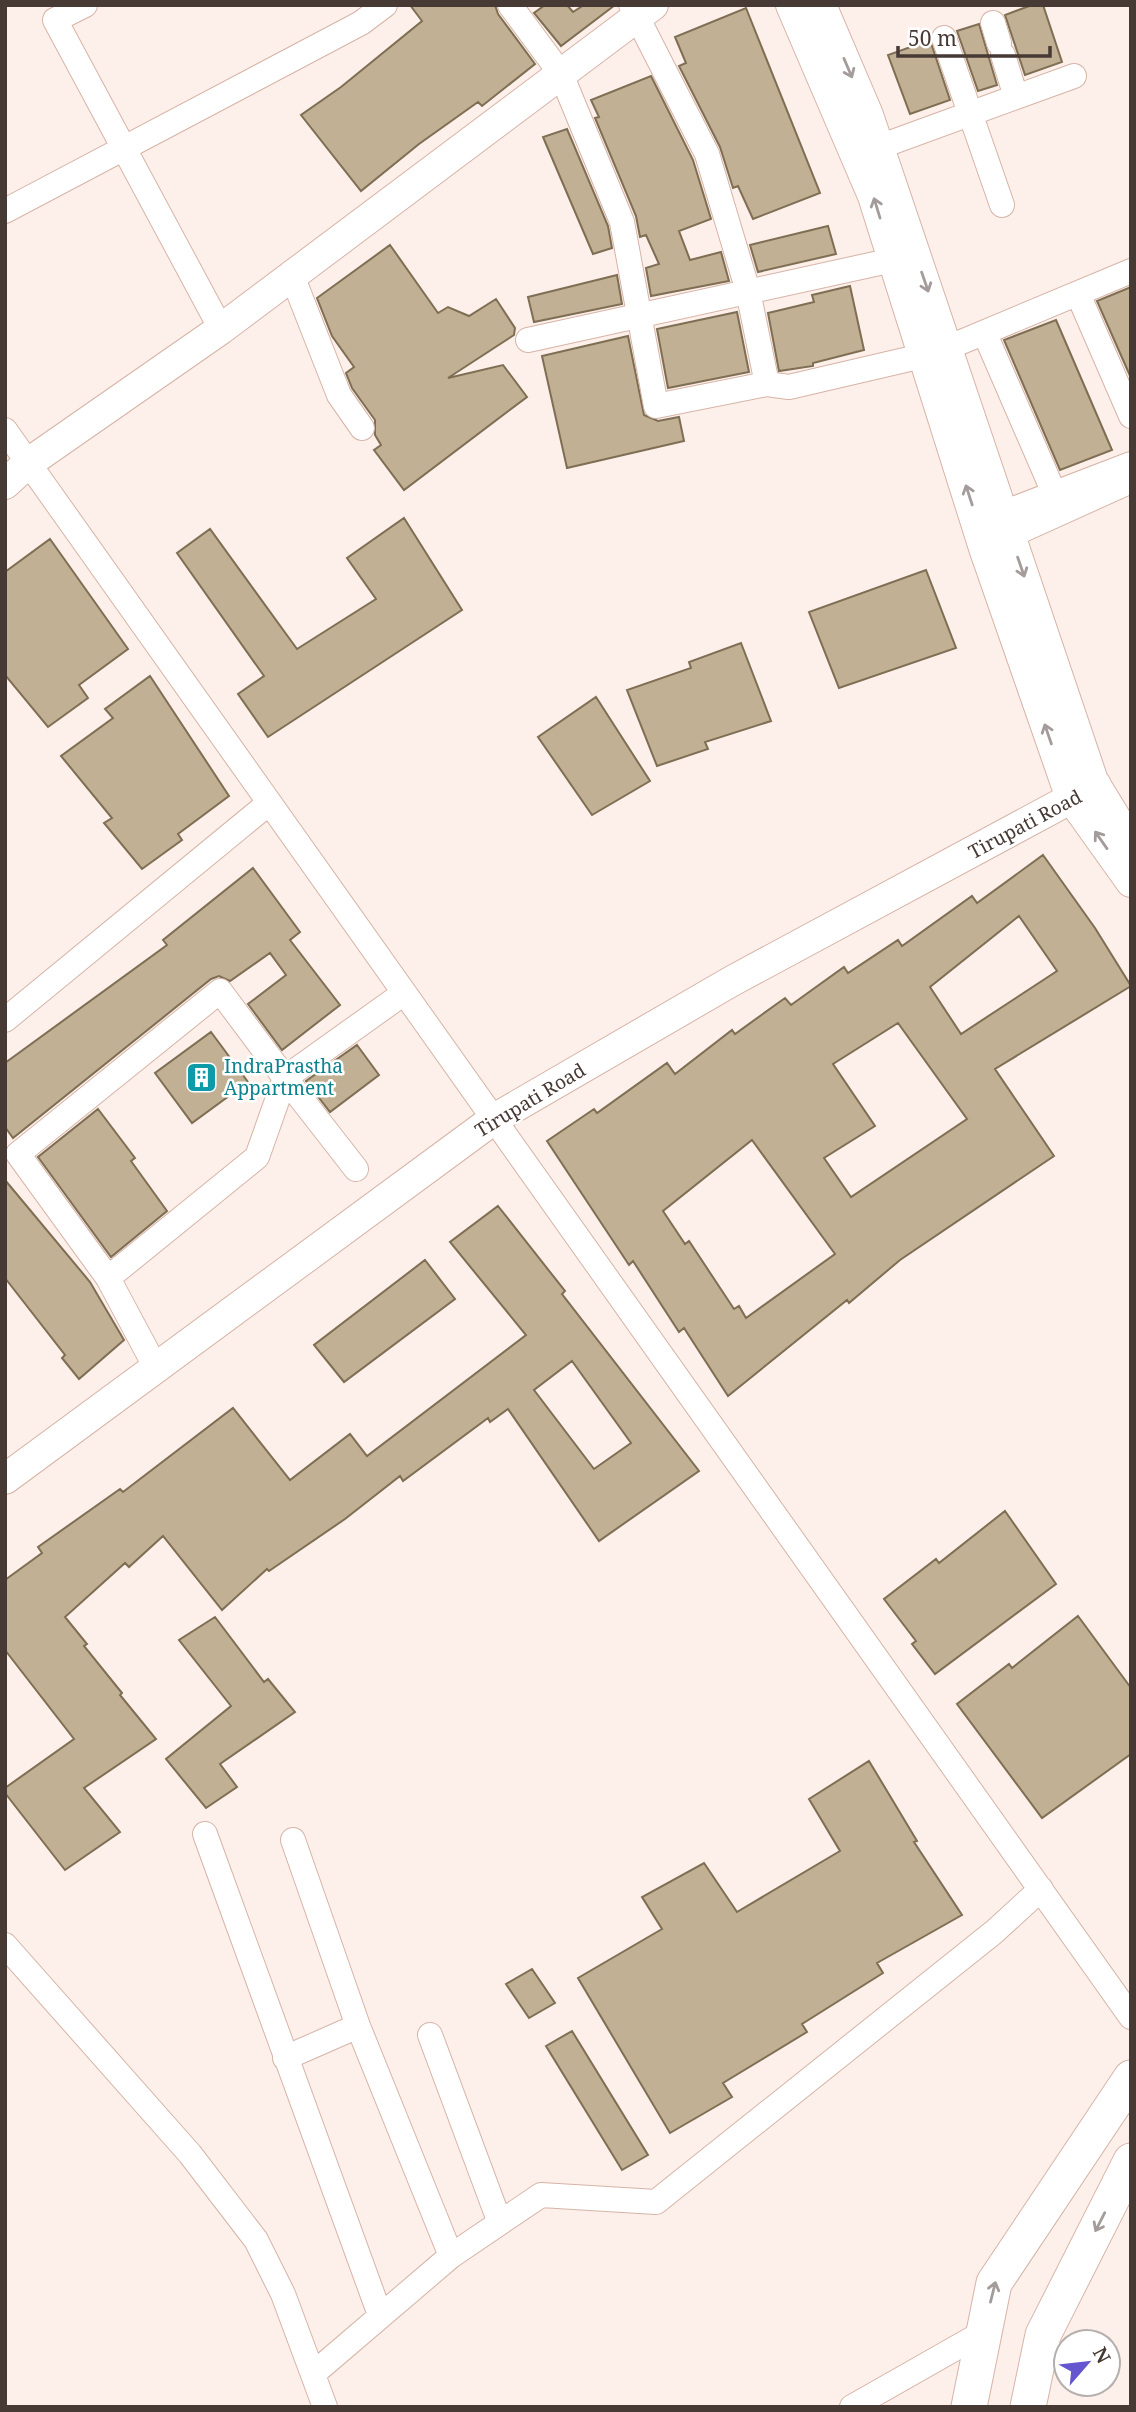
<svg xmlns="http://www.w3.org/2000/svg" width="1136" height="2412" font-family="'Noto Serif',serif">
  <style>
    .building { fill: #c1b093; stroke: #7e6e53; stroke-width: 2; fill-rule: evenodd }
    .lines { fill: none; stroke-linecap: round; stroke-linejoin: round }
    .minor-casing { stroke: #d6b4a7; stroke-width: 26 }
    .tertiary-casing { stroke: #d6b4a7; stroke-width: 32 }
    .secondary-casing { stroke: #d6b4a7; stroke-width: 37 }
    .minor { stroke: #fff; stroke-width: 24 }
    .tertiary { stroke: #fff; stroke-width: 30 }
    .secondary { stroke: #fff; stroke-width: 35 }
    .oneway { stroke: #a39c9a }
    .labels { text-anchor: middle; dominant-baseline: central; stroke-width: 5; stroke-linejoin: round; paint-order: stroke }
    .street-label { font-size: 19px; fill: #473934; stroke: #fff }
    .culture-label { font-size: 19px; fill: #0d838f; stroke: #fff; text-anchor: start }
  </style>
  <rect width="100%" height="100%" fill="#fdefe9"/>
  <!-- building -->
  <path class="building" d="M410 5H495L498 14 535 64 482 106 478 102 419 144 361 191 301 115 341 87 422 21Z
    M545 5H567L573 12 584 5H615L561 46 534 13Z
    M1032 5H1043L1062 62 1025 75 1005 15Z
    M746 8 820 193 753 219 738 186 733 188 720 147 679 66 686 63 675 37Z
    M979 24 997 85 978 91 957 31Z
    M930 40 950 100 910 114 888 55Z
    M651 76 693 160 711 219 679 231 690 260 721 252 729 281 651 296 646 268 659 264 646 235 640 237 636 216 595 118 599 117 591 100Z
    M567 129 608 226 612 248 593 254 543 137Z
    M828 226 836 254 758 272 750 245Z
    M390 245 438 313 448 307 469 316 496 299 515 328 514 335 448 378 503 365 527 397 404 490 374 450 381 445 375 435V420L352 388 346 373 354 367 332 336 317 298Z
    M617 275 622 304 534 322 528 297Z
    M850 286 864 350 813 363V366L779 371 768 313 814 302 812 295Z
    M1131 287V378L1097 301Z
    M737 312 749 372 668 388 657 329Z
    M1056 320 1112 450 1060 470 1004 340Z
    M628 336 644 415 658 421 679 417 684 441 567 468 542 356Z
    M404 518 462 610 268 737 238 694 264 676 177 553 210 529 297 649 376 599 347 558Z
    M50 539 128 649 79 685 88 698 48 727 5 675V572Z
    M926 570 956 648 839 688 809 612Z
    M741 643 771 721 705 742 708 749 657 766 627 690 691 668 689 662Z
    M150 676 229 796 178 834 182 840 142 869 104 823 112 818 61 756 113 718 105 709Z
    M596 697 650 781 592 815 538 737Z
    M1043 855 1095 928 1131 986 995 1069 1054 1156 900 1260 849 1303 847 1300 728 1396 684 1328 679 1332 633 1261 629 1265 547 1141 594 1109 597 1113 667 1063 675 1074 732 1030 735 1034 785 998 791 1005 844 967 848 973 898 940 902 946 972 896 977 903ZM1019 916 1057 971 961 1034 930 987ZM898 1023 967 1119 851 1197 824 1158 875 1126 833 1064ZM752 1140 835 1254 746 1318 739 1306 734 1309 689 1241 685 1244 663 1211Z
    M253 868 300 932 290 940 340 1005 282 1050 248 1004 286 975 270 953 230 981 219 976 211 979 13 1138 5 1127V1063L167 945 163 940Z
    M211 1032 248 1082 192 1123 155 1073Z
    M357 1045 379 1075 330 1112 306 1081Z
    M98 1109 135 1158 131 1161 167 1211 111 1257 38 1157Z
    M5 1180 90 1282 124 1340 79 1379 62 1358 65 1355 5 1278Z
    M498 1206 565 1291 562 1294 699 1471 599 1541 508 1409 490 1422 488 1418 403 1481 400 1476 345 1519 269 1571 267 1569 222 1610 163 1536 129 1567 125 1563 65 1617 87 1644 84 1646 122 1693 120 1695 156 1739 84 1788 120 1832 65 1870 5 1793V1788L74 1739 5 1650V1580L42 1553 38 1547 120 1489 123 1492 233 1408 290 1480 350 1434 367 1456 526 1335 450 1242ZM572 1361 631 1443 594 1469 534 1390Z
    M425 1260 455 1299 344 1382 314 1345Z
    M1005 1511 1056 1584 935 1674 912 1644 916 1641 884 1599 936 1559 939 1563Z
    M1078 1616 1131 1688V1754L1042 1818 957 1704 1009 1664 1012 1668Z
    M215 1617 264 1682 268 1679 295 1712 220 1764 237 1787 206 1808 166 1759 231 1706 179 1640Z
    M869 1761 917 1841 914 1842 962 1915 877 1963 883 1973 802 2024 807 2032 723 2083 732 2097 670 2133 578 1978 662 1929 642 1897 704 1863 737 1912 840 1851 809 1799Z
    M532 1969 555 2003 529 2018 506 1984Z
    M572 2031 648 2155 622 2170 546 2046Z"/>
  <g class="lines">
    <defs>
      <path id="minor" d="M85 5 55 20 221 329
        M510 5 561 74 622 222 656 406 767 384 789 387 922 356
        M631 5 707 154 748 291 767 384
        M993 23 999 43
        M944 38 1002 205
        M1016 97 1074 76
        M879 147 1016 97 1003 55
        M5 211 361 23 385 5
        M291 273 339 395 362 428
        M1078 294 1131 416
        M985 334 1054 493
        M528 340 893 260
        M947 348 1131 271
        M5 430 1131 2017
        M1003 513 1131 464
        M994 543 1131 481
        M5 1020 269 803
        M285 1078 257 1157 108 1278 18 1154 220 991 285 1078 404 993
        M285 1078 356 1169
        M108 1278 156 1368
        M205 1834 380 2315
        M293 1840 358 2026
        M5 1945 190 2154 256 2240 283 2294 325 2407
        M430 2035 500 2223
        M285 2058 358 2026 451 2256
        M313 2374 451 2256 541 2195 656 2202 994 1932 1041 1889
        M852 2407 984 2332"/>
      <path id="tertiary" d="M791 5 873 196 984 548 1071 798 1131 882
        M821 5 868 115 1093 781 1131 843
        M5 484 27 464 221 329 653 5
        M5 1479 494 1119 732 981 1096 785"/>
      <path id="secondary" d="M969 2407 994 2283 1131 2078
        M1028 2407 1043 2335 1131 2161"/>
    </defs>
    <!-- minor casing -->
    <use href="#minor" class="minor-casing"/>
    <!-- tertiary casing -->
    <use href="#tertiary" class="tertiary-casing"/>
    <!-- secondary casing -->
    <use href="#secondary" class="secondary-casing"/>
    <!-- minor -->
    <use href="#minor" class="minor"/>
    <!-- tertiary -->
    <use href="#tertiary" class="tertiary"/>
    <!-- secondary -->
    <use href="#secondary" class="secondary"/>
  </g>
  <!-- one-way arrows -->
  <defs><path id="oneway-shaft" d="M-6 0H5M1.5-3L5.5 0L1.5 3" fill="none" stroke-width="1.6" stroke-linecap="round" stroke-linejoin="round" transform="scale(1.75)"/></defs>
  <g class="oneway">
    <use href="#oneway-shaft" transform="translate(848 68) rotate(67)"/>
    <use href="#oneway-shaft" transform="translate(877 208) rotate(-107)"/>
    <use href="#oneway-shaft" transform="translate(925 282) rotate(71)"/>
    <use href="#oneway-shaft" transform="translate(969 495) rotate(-108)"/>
    <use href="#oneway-shaft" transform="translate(1021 567) rotate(71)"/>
    <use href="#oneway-shaft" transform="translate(1048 734) rotate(-109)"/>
    <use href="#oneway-shaft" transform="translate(1101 840) rotate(-125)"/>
    <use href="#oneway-shaft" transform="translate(1100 2222) rotate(117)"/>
    <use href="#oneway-shaft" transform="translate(993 2292) rotate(-76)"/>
  </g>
  <!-- icons -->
  <defs>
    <symbol id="building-square" viewBox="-11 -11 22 22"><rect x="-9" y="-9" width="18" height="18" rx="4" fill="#0f9aa8" stroke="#fff"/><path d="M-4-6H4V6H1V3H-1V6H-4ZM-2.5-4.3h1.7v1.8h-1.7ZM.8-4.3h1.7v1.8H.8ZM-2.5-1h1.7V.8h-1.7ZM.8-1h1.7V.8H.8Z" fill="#fff"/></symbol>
  </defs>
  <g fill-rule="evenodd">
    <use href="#building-square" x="184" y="1060" width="35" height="35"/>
  </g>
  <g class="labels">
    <!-- street labels -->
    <g class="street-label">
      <text transform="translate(1025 824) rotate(-28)">Tirupati Road</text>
      <text transform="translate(530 1100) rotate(-31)">Tirupati Road</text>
    </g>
    <!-- culture labels -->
    <g class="culture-label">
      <text x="224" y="1066">IndraPrastha<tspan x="224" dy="22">Appartment</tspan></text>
    </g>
  </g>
  <!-- border -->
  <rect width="1136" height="2412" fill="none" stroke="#473934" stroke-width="14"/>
  <!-- north arrow -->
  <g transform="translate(1087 2363) rotate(62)"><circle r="33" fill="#ffffff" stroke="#b5b0ae" stroke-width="2"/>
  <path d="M0-5L12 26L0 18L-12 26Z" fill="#6556cf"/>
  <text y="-10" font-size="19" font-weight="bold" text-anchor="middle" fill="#473934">N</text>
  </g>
  <!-- scale -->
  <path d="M898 46v10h152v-10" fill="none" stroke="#473934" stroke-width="3.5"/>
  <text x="908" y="46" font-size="21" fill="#473934" stroke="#ffffff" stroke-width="5" paint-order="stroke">50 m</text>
</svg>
